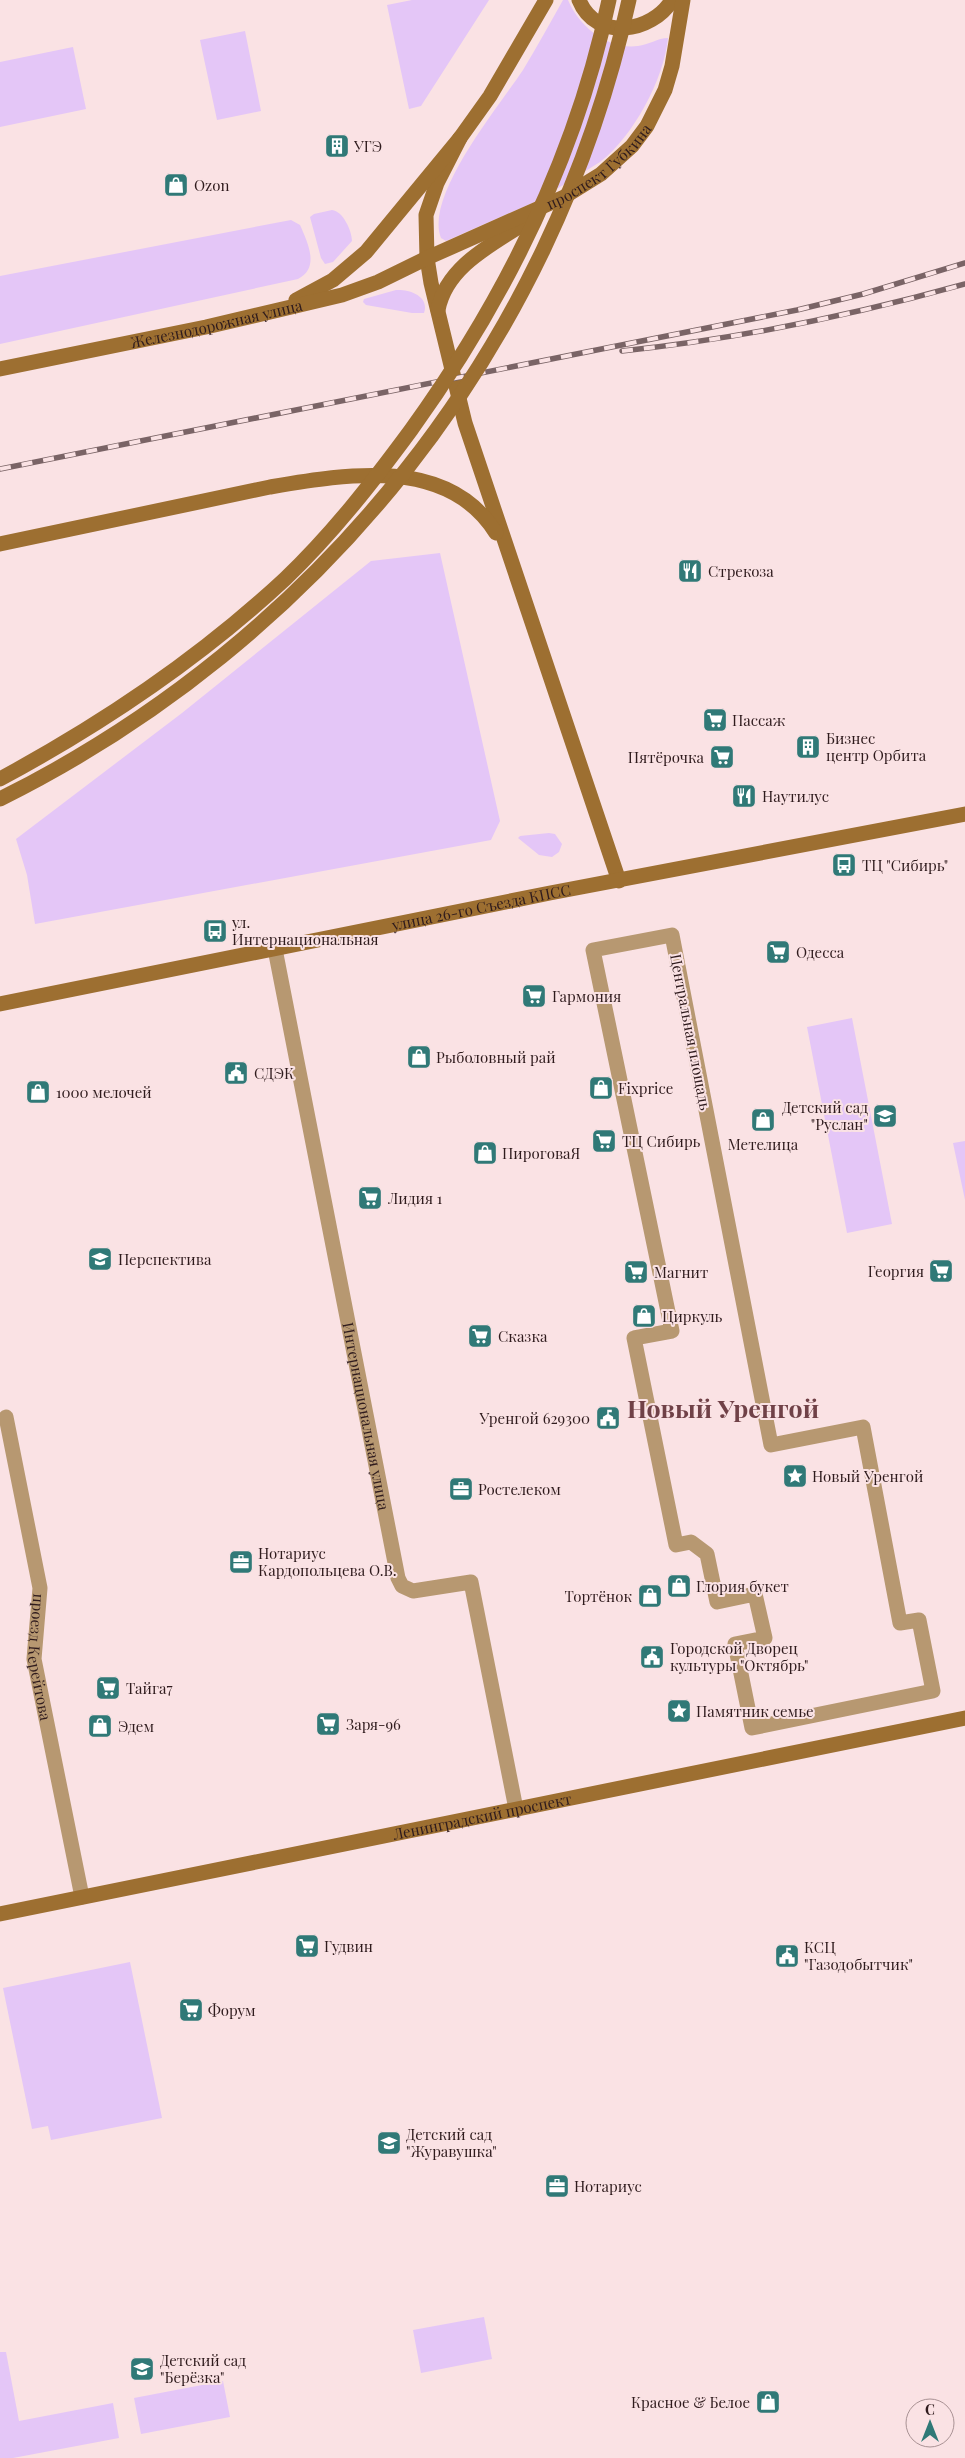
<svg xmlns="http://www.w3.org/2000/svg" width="965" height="2458" font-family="'Playfair Display',serif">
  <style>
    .green { fill: #e4c6f7 }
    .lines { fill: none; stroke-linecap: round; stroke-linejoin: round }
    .street { stroke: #b79871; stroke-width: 15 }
    .secondary { stroke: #9d6f31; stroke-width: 15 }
    .rail-casing { stroke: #7a6466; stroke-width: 5.5 }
    .rail { stroke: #fae2e4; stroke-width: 4; stroke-dasharray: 11; stroke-linecap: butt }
    .secondary-bridge { stroke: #9d6f31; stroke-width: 15 }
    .labels { text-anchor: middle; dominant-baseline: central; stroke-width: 4; stroke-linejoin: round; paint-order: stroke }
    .poi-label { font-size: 15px; fill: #2f1b1d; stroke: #fae2e4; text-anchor: start }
    .street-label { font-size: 15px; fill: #2f1b1d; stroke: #fae2e4 }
    .town-label { font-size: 25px; font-weight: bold; fill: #704147; stroke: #fae2e4 }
  </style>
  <rect width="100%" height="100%" fill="#fae2e4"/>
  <!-- green -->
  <path class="green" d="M412 0H489L421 106 409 109 387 5Z
    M563 0H568C579 26 607 50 638 46 648 45 658 38 668 38 664 79 633 137 600 162L539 200 446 241 441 238C424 196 500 105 523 70 537 47 550 23 563 0Z
    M245 31 261 111 217 120 200 40Z
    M73 47 86 109 0 127V62Z
    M332 210C343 211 352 231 352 241L333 262 325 264 321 258 310 217 314 214Z
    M291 220 300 225C308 243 320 268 298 279L0 344V276Z
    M396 290C409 289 430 296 424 313H412L366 305 363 302 364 299Z
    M440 553 500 821 491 840 35 924 27 875 16 839 182 713 371 561Z
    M549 833 555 834 562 844 559 852 552 857 539 855 518 838 520 836Z
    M852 1018 892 1224 847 1233 807 1027Z
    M965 1141V1200L953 1143Z
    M130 1962 162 2118 51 2140 48 2126 32 2129 3 1988Z
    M484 2317 492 2359 421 2373 413 2330Z
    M0 2352H6L19 2421 113 2403 119 2438 13 2458H0Z
    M223 2381 230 2417 141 2434 134 2398Z"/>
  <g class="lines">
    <!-- street -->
    <g class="street">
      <path d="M672 935 771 1445 863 1427 900 1623 919 1620 933 1691 752 1728 735 1644 765 1638 755 1594 717 1602 707 1554 691 1542 676 1545 634 1338 672 1331 593 950Z"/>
      <path id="s1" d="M275 949 398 1578 402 1586 413 1591 471 1582 516 1809"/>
      <path id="s2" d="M6 1417 40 1588 34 1659 82 1897"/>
    </g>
    <!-- secondary -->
    <g class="secondary">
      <path d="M579 0C596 42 652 33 672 0"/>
      <path d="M460 138 437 183 426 215 427 258 431 283 465 423 619 881"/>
      <path d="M296 300 333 280 366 252 460 138 490 96 546 0"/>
      <path d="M438 310C446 267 491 245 525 223"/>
      <path id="s3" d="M0 369 206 327 342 295 378 282 427 258 564 197 601 174 632 146 647 126 665 90 672 66 683 0"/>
      <path d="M0 544 270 487C346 474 448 456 496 533"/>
      <path id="s4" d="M0 1004 550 893 965 814"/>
      <path id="s5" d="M0 1914 965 1718"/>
    </g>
    <defs>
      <path id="rail" d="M622 351C737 339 854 315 965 284
        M0 469 797 310 863 294 965 263"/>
    </defs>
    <!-- rail casing -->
    <use href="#rail" class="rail-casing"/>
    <!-- rail -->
    <use href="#rail" class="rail"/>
    <!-- secondary-bridge -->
    <path class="secondary-bridge" d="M0 779C104 723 198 660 285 579 332 534 372 483 411 430 504 301 576 157 609 0
      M0 799C318 641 553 348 629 0"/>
  </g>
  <!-- icons -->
  <defs>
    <symbol id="building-square" viewBox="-11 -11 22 22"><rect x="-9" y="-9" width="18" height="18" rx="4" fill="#307977" stroke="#fae2e4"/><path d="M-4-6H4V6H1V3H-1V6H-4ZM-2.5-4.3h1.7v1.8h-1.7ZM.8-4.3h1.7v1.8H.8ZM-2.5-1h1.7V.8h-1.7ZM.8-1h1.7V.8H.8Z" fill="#fff"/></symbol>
    <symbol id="shop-square" viewBox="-11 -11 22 22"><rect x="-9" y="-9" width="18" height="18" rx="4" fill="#307977" stroke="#fae2e4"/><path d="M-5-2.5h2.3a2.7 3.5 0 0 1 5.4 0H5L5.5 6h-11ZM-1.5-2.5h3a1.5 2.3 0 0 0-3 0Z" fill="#fff"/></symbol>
    <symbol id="restaurant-square" viewBox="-11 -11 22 22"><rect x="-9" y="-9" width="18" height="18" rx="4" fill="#307977" stroke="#fae2e4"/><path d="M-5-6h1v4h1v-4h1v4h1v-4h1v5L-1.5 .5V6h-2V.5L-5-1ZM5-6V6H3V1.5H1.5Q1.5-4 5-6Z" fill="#fff"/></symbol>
    <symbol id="supermarket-square" viewBox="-11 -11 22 22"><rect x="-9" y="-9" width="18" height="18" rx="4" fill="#307977" stroke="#fae2e4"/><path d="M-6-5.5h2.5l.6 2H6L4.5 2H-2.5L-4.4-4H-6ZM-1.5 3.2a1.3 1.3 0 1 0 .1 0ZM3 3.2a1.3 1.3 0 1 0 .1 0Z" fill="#fff"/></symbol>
    <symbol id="bus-square" viewBox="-11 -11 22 22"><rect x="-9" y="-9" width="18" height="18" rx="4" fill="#307977" stroke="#fae2e4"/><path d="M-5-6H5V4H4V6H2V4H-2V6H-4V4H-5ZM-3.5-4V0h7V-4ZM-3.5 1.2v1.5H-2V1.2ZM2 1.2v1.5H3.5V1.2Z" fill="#fff"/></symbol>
    <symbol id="civic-square" viewBox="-11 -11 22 22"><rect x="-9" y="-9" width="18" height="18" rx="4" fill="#307977" stroke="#fae2e4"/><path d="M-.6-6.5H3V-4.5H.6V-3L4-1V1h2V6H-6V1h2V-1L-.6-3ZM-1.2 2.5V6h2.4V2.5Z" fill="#fff"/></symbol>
    <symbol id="school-square" viewBox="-11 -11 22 22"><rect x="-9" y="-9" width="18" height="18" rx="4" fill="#307977" stroke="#fae2e4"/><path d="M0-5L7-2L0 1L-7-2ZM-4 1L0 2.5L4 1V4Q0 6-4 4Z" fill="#fff"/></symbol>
    <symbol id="sight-square" viewBox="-11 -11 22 22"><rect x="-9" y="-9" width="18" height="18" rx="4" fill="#307977" stroke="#fae2e4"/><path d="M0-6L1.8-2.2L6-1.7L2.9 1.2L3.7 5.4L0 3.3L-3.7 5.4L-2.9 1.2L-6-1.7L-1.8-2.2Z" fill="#fff"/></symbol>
    <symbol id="office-square" viewBox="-11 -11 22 22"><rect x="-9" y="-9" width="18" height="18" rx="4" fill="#307977" stroke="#fae2e4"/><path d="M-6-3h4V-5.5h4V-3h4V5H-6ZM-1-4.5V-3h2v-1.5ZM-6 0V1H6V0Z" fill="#fff"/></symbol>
  </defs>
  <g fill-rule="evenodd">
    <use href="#building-square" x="323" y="132" width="28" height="28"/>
    <use href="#shop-square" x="162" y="171" width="28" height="28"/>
    <use href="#restaurant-square" x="676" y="557" width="28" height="28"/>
    <use href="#supermarket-square" x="701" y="706" width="28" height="28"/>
    <use href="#building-square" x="794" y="733" width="28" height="28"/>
    <use href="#supermarket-square" x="708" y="743" width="28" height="28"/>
    <use href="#restaurant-square" x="730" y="782" width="28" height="28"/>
    <use href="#bus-square" x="830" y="851" width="28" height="28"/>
    <use href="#bus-square" x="201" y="917" width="28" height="28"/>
    <use href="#supermarket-square" x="764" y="938" width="28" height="28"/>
    <use href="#supermarket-square" x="520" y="982" width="28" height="28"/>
    <use href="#shop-square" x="405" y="1043" width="28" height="28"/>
    <use href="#civic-square" x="222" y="1059" width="28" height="28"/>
    <use href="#shop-square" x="587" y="1074" width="28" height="28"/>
    <use href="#shop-square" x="24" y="1078" width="28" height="28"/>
    <use href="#school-square" x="871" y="1102" width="28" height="28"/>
    <use href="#shop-square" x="749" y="1106" width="28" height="28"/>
    <use href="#supermarket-square" x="590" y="1127" width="28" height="28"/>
    <use href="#shop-square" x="471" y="1139" width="28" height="28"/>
    <use href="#supermarket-square" x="356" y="1184" width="28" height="28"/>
    <use href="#school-square" x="86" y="1245" width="28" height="28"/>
    <use href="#supermarket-square" x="927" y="1257" width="28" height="28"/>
    <use href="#supermarket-square" x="622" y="1258" width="28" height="28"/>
    <use href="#shop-square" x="630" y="1302" width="28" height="28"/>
    <use href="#supermarket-square" x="466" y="1322" width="28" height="28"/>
    <use href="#civic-square" x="594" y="1404" width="28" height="28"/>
    <use href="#sight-square" x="781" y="1462" width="28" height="28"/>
    <use href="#office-square" x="447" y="1475" width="28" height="28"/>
    <use href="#office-square" x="227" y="1548" width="28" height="28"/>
    <use href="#shop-square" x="665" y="1572" width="28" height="28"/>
    <use href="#shop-square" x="636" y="1582" width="28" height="28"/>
    <use href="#civic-square" x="638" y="1643" width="28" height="28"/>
    <use href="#supermarket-square" x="94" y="1674" width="28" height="28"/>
    <use href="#sight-square" x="665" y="1697" width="28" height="28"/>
    <use href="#supermarket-square" x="314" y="1710" width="28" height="28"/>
    <use href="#shop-square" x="86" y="1712" width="28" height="28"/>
    <use href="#supermarket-square" x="293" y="1932" width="28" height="28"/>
    <use href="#civic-square" x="773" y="1942" width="28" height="28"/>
    <use href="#supermarket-square" x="177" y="1996" width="28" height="28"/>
    <use href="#school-square" x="375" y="2129" width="28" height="28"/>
    <use href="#office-square" x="543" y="2172" width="28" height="28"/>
    <use href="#school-square" x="128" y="2355" width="28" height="28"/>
    <use href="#shop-square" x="754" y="2388" width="28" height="28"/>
  </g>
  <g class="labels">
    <!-- poi labels -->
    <g class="poi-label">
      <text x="354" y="146">УГЭ</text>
      <text x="194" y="185">Ozon</text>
      <text x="708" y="571">Стрекоза</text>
      <text x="732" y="720">Пассаж</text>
      <text x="826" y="738">Бизнес<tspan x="826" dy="17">центр Орбита</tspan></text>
      <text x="704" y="757" text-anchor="end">Пятёрочка</text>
      <text x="762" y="796">Наутилус</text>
      <text x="862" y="865">ТЦ "Сибирь"</text>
      <text x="232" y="922">ул.<tspan x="232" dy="17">Интернациональная</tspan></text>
      <text x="796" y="952">Одесса</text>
      <text x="552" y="996">Гармония</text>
      <text x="436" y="1057">Рыболовный рай</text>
      <text x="254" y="1073">СДЭК</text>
      <text x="618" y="1088">Fixprice</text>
      <text x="56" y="1092">1000 мелочей</text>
      <text x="868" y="1107" text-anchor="end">Детский сад<tspan x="868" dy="17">"Руслан"</tspan></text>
      <text x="622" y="1141">ТЦ Сибирь</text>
      <text x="763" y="1144" text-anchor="middle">Метелица</text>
      <text x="502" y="1153">ПироговаЯ</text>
      <text x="388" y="1198">Лидия 1</text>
      <text x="118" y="1259">Перспектива</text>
      <text x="924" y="1271" text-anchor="end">Георгия</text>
      <text x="654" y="1272">Магнит</text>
      <text x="662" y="1316">Циркуль</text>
      <text x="498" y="1336">Сказка</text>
      <text x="590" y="1418" text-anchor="end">Уренгой 629300</text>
      <text x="812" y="1476">Новый Уренгой</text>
      <text x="478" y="1489">Ростелеком</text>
      <text x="258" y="1553">Нотариус<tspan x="258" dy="17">Кардопольцева О.В.</tspan></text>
      <text x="696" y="1586">Глория букет</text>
      <text x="632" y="1596" text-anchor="end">Тортёнок</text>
      <text x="670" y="1648">Городской Дворец<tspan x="670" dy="17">культуры "Октябрь"</tspan></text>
      <text x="126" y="1688">Тайга7</text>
      <text x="696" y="1711">Памятник семье</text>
      <text x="346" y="1724">Заря-96</text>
      <text x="118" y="1726">Эдем</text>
      <text x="324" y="1946">Гудвин</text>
      <text x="804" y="1947">КСЦ<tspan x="804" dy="17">"Газодобытчик"</tspan></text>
      <text x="208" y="2010">Форум</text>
      <text x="406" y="2134">Детский сад<tspan x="406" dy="17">"Журавушка"</tspan></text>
      <text x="574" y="2186">Нотариус</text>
      <text x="160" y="2360">Детский сад<tspan x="160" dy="17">"Берёзка"</tspan></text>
      <text x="750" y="2402" text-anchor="end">Красное &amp; Белое</text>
    </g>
    <!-- street labels -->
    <g class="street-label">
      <text stroke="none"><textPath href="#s3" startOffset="639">проспект Губкина</textPath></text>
      <text stroke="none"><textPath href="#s3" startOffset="221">Железнодорожная улица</textPath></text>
      <text stroke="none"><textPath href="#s4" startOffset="491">улица 26-го Съезда КПСС</textPath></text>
      <text transform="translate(691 1032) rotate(79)">Центральная площадь</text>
      <text stroke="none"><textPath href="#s1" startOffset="476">Интернациональная улица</textPath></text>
      <text stroke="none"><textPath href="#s2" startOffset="244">проезд Керейтова</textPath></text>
      <text stroke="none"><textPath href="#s5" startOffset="492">Ленинградский проспект</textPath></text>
    </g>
    <!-- town labels -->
    <g class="town-label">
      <text x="723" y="1407">Новый Уренгой</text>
    </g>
  </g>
  <!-- north arrow -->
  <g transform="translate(930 2423)"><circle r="24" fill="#fae2e4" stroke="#a99294"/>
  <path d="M0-4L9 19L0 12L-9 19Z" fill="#307977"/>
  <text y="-8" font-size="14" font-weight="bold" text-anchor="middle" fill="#2f1b1d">С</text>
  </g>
</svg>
